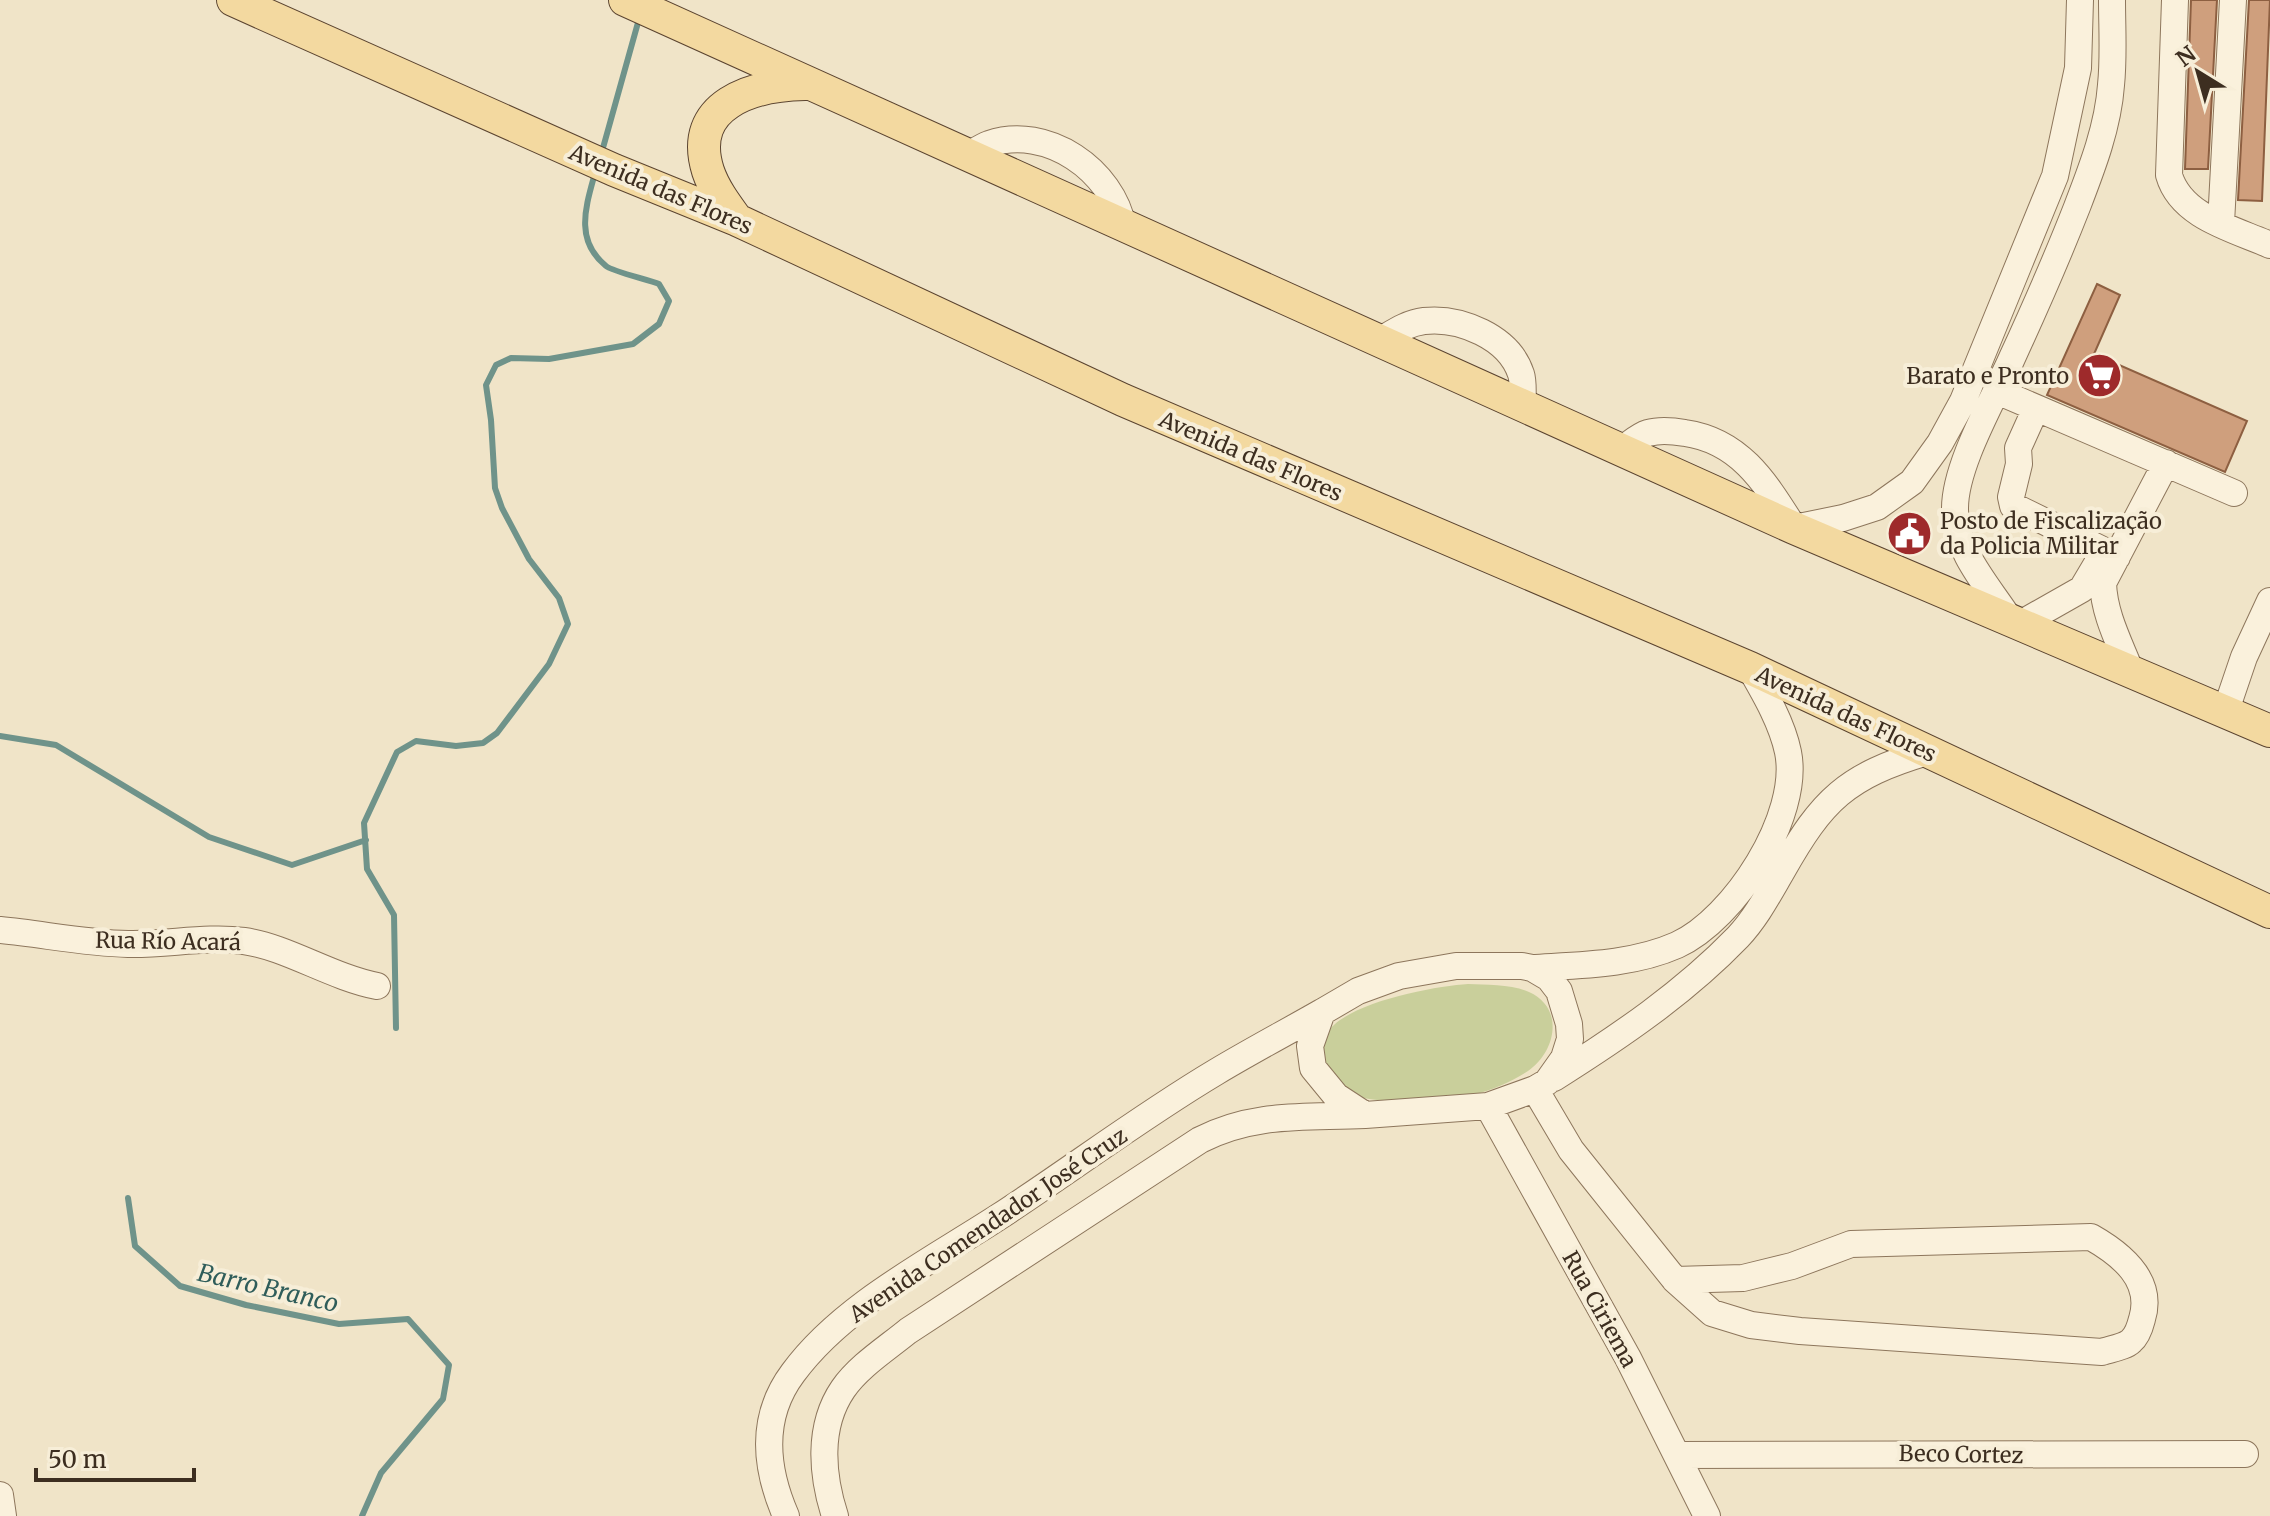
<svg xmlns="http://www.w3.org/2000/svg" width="2270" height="1516" font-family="Merriweather,serif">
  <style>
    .green { fill: #c9cf9b }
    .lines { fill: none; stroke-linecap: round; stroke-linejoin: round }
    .stream { stroke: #6f938a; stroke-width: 6 }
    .building { fill: #cf9f7d; stroke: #8d5f41; stroke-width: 2 }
    .minor-casing { stroke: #8d765c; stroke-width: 28 }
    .major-casing { stroke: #5b4430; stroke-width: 34 }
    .minor { stroke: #faf1dc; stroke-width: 26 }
    .major { stroke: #f3d9a0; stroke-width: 32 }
    .labels { text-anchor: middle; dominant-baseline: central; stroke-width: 8; stroke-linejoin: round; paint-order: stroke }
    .street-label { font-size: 22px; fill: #3d2e20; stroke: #f7eed8 }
    .poi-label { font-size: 22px; fill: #3d2e20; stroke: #f7eed8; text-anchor: end }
    .water-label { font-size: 24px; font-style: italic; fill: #2f5d5a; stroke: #f7eed8 }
  </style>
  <rect width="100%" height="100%" fill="#f0e4c8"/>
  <!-- green -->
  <path class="green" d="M1468 984C1487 985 1511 984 1529 992 1565 1008 1556 1052 1528 1071 1478 1105 1405 1108 1348 1095L1319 1059C1321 1052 1322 1042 1326 1035 1342 1003 1435 986 1468 984Z"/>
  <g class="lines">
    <!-- stream -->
    <path class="stream" d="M601 155 639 19
      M0 736 56 745 209 837 292 865 366 840
      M396 1028 394 915 367 869 364 823 397 752 416 741 456 746 483 743 497 733 549 664 568 624 559 598 529 559 502 508 495 488 491 420 486 385 496 365 511 358 549 359 633 344 659 324 669 301 659 284C649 280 611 271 606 266 574 240 586 206 595 173
      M128 1198 135 1246 180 1286 246 1305 339 1324 408 1319 449 1365 443 1399 381 1473 362 1516"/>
  </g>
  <!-- building -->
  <path class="building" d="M2191 0H2217L2208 169H2185Z
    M2249 0H2270L2262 201 2238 200Z
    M2097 284 2120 295 2094 354 2247 421 2225 472 2047 395Z"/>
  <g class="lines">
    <defs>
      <path id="minor" d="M2175 0 2169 175C2181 217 2234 229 2270 245
        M967 156C974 152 981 147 989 144 1047 124 1113 171 1123 227
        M2221 223 2233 0
        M1379 341C1393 333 1407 323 1424 321 1460 317 1509 337 1521 374 1524 383 1522 396 1523 405
        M1997 391 2234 493
        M2036 408 2018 448 2019 464 2011 497 2013 506 2117 557
        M1621 450C1629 445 1638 436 1648 433 1658 430 1674 431 1685 433 1741 441 1766 484 1794 528L1843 518 1877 507 1912 482 1940 443 1963 401 2055 176 2078 68 2080 0
        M2008 617C1987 585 1955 550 1955 510 1954 466 1994 399 2012 358 2035 308 2057 258 2077 207 2092 168 2108 127 2111 85 2114 57 2112 28 2112 0
        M2022 623 2082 589 2101 557
        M2130 670C2119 642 2104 614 2103 583L2166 463
        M2226 710 2244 657 2270 601
        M0 930C42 934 86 943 128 944 167 945 206 936 244 941 287 947 331 977 377 986
        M1532 968 1549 978 1559 991 1569 1024 1570 1039 1564 1058 1547 1082 1535 1089 1488 1106 1365 1115 1336 1096 1313 1068 1310 1046 1322 1012 1358 991 1399 976 1456 966H1522L1532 968C1580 965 1632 965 1677 945 1734 919 1801 816 1788 752 1782 723 1765 694 1750 668
        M1554 1078C1619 1037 1684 993 1738 937 1756 918 1768 895 1782 871 1822 800 1846 776 1927 752
        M1535 1089 1571 1150 1675 1280 1712 1313 1751 1325 1800 1331 2102 1352C2110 1349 2125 1347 2131 1341 2137 1336 2140 1327 2142 1319 2154 1280 2121 1254 2091 1237L1851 1244 1792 1266 1743 1278 1675 1280
        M1488 1106 1628 1358 1707 1516
        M1678 1455 2245 1454
        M0 1495 3 1516
        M786 1516C765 1468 760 1417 793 1373 842 1306 931 1261 1000 1216 1072 1169 1142 1116 1216 1072 1251 1051 1287 1032 1322 1012
        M835 1516C822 1476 817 1427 843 1389 859 1366 886 1349 908 1331L1200 1140C1254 1112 1306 1118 1365 1115"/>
      <path id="major" d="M233 0 614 170 737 220 1123 400 1750 668 2270 912
        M625 0 1794 528 2270 731
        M737 220C726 205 714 189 708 171 687 104 753 85 805 84"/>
    </defs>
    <!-- minor casing -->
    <use href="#minor" class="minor-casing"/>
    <!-- major casing -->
    <use href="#major" class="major-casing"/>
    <!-- minor -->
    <use href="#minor" class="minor"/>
    <!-- major -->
    <use href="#major" class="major"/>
  </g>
  <!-- icons -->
  <defs>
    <symbol id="supermarket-disc" viewBox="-11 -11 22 22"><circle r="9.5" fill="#9e2a2b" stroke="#f7eed8"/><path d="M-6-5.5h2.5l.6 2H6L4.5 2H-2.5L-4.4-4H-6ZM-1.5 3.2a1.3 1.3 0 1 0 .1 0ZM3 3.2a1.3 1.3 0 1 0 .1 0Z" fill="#fff"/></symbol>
    <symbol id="civic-disc" viewBox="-11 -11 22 22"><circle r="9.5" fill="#9e2a2b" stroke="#f7eed8"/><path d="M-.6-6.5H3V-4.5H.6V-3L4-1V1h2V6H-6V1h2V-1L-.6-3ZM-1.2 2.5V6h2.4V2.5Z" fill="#fff"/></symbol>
  </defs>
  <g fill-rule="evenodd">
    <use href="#supermarket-disc" x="2074" y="350" width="51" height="51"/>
    <use href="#civic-disc" x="1884" y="508" width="51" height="51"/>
  </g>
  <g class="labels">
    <!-- street labels -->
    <g class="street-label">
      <text transform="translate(661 189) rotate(23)">Avenida das Flores</text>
      <text transform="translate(1251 456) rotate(23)">Avenida das Flores</text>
      <text transform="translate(1846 714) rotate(25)">Avenida das Flores</text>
      <text transform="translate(168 941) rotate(1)">Rua Río Acará</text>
      <text transform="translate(988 1225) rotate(-34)">Avenida Comendador José Cruz</text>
      <text transform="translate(1600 1309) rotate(61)">Rua Ciriema</text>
      <text transform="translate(1961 1454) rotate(1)">Beco Cortez</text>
    </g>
    <!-- poi labels -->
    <g class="poi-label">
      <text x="2069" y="376">Barato e Pronto</text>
      <text x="1940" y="521" text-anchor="start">Posto de Fiscalização<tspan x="1940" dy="25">da Policia Militar</tspan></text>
    </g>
    <!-- water labels -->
    <g class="water-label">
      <text transform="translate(268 1288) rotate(13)">Barro Branco</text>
    </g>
  </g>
  <!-- north arrow -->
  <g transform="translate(2198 72) rotate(323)" stroke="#f7eed8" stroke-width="6" paint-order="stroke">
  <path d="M0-6L14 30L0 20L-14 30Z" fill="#3d2e20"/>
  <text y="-12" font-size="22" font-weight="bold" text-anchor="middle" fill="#3d2e20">N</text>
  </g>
  <!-- scale -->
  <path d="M36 1468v12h158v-12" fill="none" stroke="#3d2e20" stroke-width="4"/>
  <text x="48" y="1468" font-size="24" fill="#3d2e20" stroke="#f7eed8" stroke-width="6" paint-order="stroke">50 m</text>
</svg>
